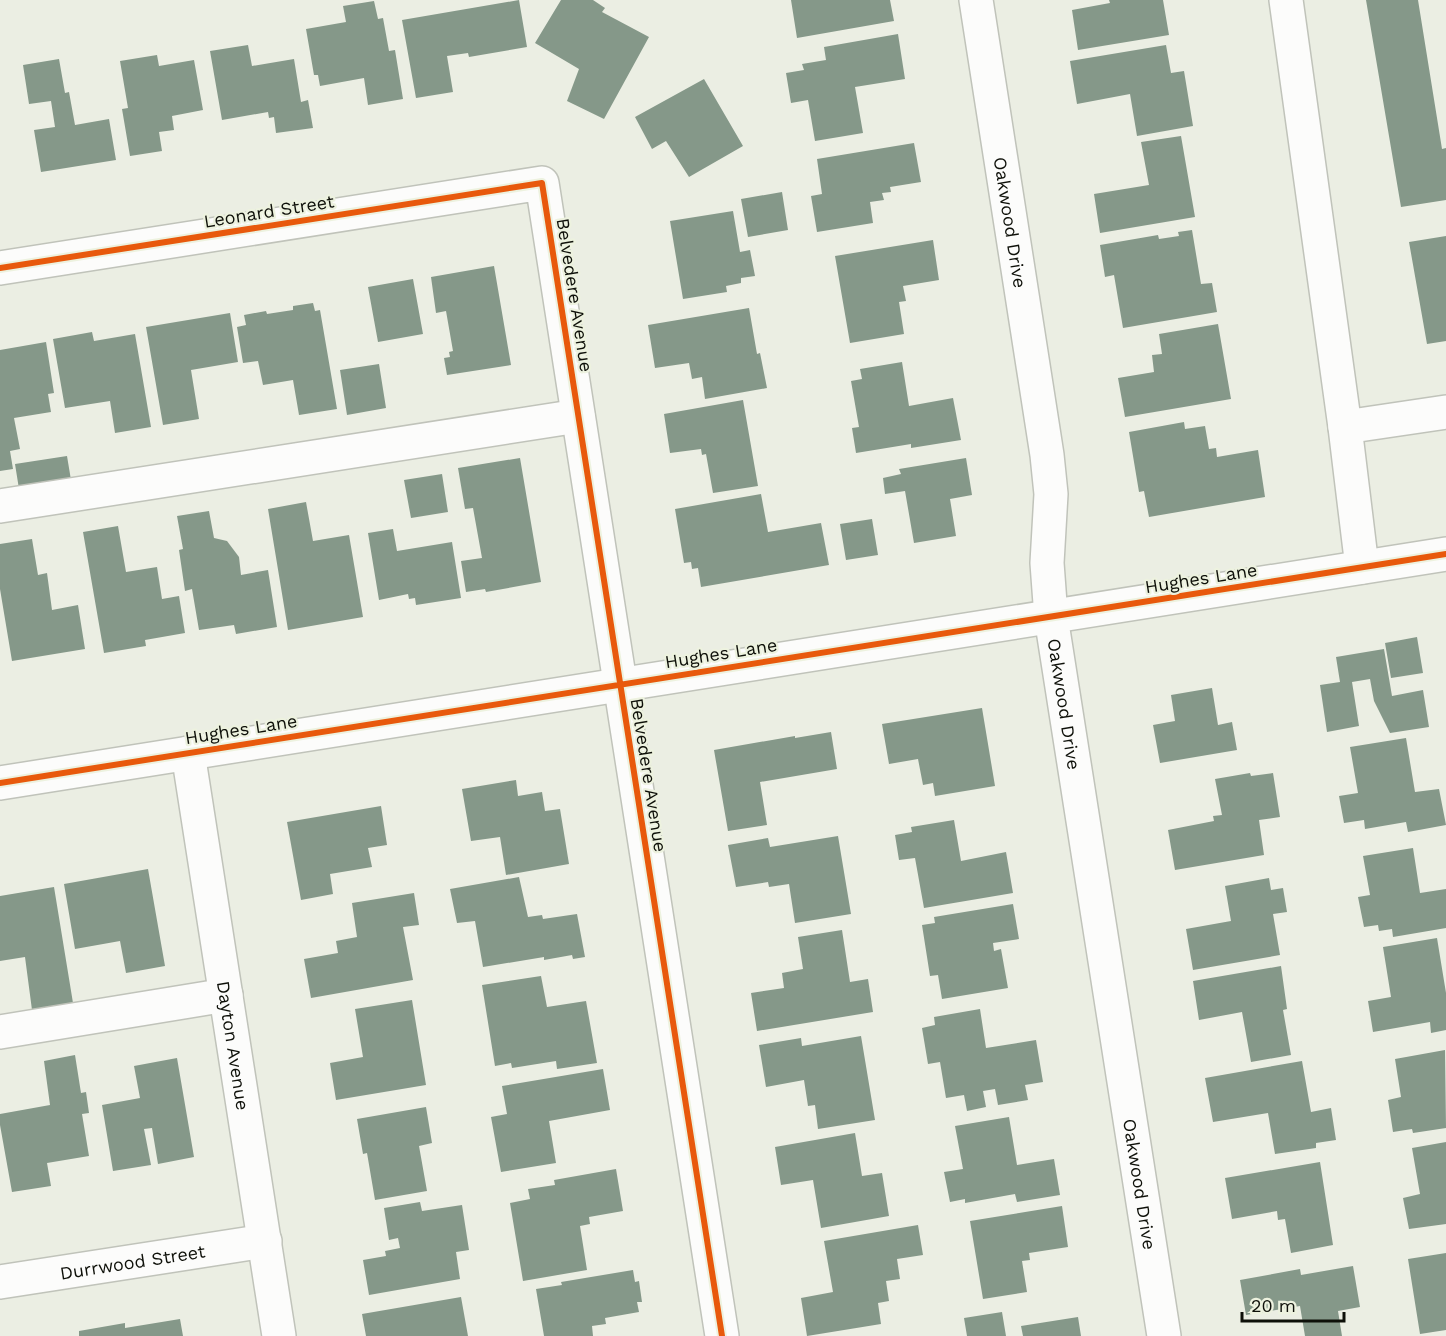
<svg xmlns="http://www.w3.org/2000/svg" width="1446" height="1336" font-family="'Work Sans',sans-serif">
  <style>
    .building { fill: #859889 }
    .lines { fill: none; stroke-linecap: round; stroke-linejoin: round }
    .minor-casing { stroke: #c0c3ba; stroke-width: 36 }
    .minor { stroke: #fcfcfb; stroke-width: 33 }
    .cycleway-casing { stroke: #edf2df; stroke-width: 10 }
    .cycleway { stroke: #e8590c; stroke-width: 6 }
    .labels { text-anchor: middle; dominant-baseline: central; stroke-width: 4.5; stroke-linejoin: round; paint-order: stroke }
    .street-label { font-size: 18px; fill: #0e1009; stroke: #edf2df }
  </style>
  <rect width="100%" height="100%" fill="#ebeee3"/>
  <!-- building -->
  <path class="building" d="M519 0 527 47 469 57 468 53 447 56 453 92 416 98 402 20Z
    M561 0H593L605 8 602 12 649 37 604 119 567 101 579 69 535 43Z
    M791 0H890L894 21 797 38Z
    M1109 0H1163L1169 35 1078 50 1072 10 1110 3Z
    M1366 0H1418L1442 149 1446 148V200L1401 207Z
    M374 1 378 19 383 18 389 51 395 50 403 99 368 105 364 78 320 86 318 75H314L306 29 346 22 343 6Z
    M898 34 905 79 855 87 863 133 815 141 808 100 791 103 786 73 804 70 802 64 826 60 824 47Z
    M248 45 252 66 294 59 301 102 308 100 313 128 276 133 274 117 269 118 268 112 222 120 210 51Z
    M1166 45 1171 73 1184 71 1193 126 1137 136 1130 94 1077 104 1070 61Z
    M157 55 159 66 194 60 203 110 172 116 174 130 159 132 162 151 130 156 122 109 128 108 120 61Z
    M59 59 65 93 69 92 75 125 109 119 116 160 41 172 34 130 55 127 51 101 29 104 23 65Z
    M704 79 743 146 689 177 666 141 652 149 635 117Z
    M1181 136 1195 217 1100 233 1094 194 1149 185 1141 142Z
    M914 143 921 182 890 187 891 192 882 193 884 200 870 202 873 223 817 232 811 196 822 194 817 159Z
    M782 192 788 230 748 237 741 199Z
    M733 211 740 252 750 250 755 276 741 278V283L726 286 727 292 683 299 670 221Z
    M1192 230 1201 284 1212 283 1217 312 1123 328 1114 275 1105 277 1100 245 1158 235 1159 239 1179 236 1178 232Z
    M1446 236V341L1427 344 1409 242Z
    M933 240 939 280 903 286 906 301 899 302 904 334 850 343 835 256Z
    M494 266 511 365 447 375 444 358 450 357 449 352 453 351 446 311 436 313 431 277Z
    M413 279 423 334 378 342 368 287Z
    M313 303 315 311 320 310 337 409 299 415 293 380 263 385 258 361 243 363 237 327 246 325 244 315 266 311 267 314 293 310V306Z
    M749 308 757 354 760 353 767 388 705 399 702 377 692 379 689 363 655 368 648 325Z
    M230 313 238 362 191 370 199 419 163 425 146 327Z
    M1218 324 1231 399 1125 417 1118 378 1154 372 1152 355 1162 354 1159 334Z
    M92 332 94 341 135 334 151 427 115 433 110 401 65 408 53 339Z
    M46 342 54 393 48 394 51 412 14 418 20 449 10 451 13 469 0 471V350Z
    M902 362 909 406 953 398 961 440 911 448V444L856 453 852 428 859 427 851 381 862 379 860 369Z
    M379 364 386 408 347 415 340 370Z
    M743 400 758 486 713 493 706 454 702 455 701 449 670 453 664 414Z
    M1184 422 1185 429 1205 426 1209 449 1216 448 1217 457 1258 450 1265 497 1149 517 1144 491 1139 492 1129 432Z
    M67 456 71 480 19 489 15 464Z
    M520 458 541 582 486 592 485 589 466 592 461 561 482 558 473 508 465 509 458 468Z
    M966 458 972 495 950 499 956 536 914 543 905 491 885 494 883 478 901 474 899 469Z
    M442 474 448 512 411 518 404 480Z
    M761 494 768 532 821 523 829 565 701 587 698 568 692 569 691 562 684 563 675 509Z
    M306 502 313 541 349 535 363 617 288 630 268 509Z
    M209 511 214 538 227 541 239 557 241 575 268 570 277 627 236 634 234 625 199 630 192 589 185 591 179 550 183 549 177 516Z
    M872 519 878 555 846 560 840 524Z
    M118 526 126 572 157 567 162 599 179 596 185 633 145 640 146 646 104 653 83 532Z
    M393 529 397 551 452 542 461 598 416 605 415 598 409 599 408 594 379 600 368 533Z
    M32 539 38 575 47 573 52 610 78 605 85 649 12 661 0 589V544Z
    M1417 637 1423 673 1391 678 1385 643Z
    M1384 649 1392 696 1423 690 1429 727 1390 733 1374 701 1370 679 1352 682 1359 726 1327 732 1320 685 1340 682 1336 657Z
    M1212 688 1218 725 1232 722 1237 750 1160 763 1153 725 1175 721 1171 695Z
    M982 708 995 786 935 796 933 783 923 785 918 759 889 764 882 724Z
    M831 732 837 769 760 782 767 825 728 831 714 750 795 736V738Z
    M1406 738 1415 792 1439 789 1446 825 1408 832 1406 822 1365 829 1364 820 1344 823 1339 796 1358 793 1350 747Z
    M1250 773 1251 776 1273 773 1280 817 1259 820 1264 855 1175 870 1168 830 1214 821 1213 816 1222 815 1215 779Z
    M516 780 518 796 542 792 545 811 560 809 569 864 506 875 500 837 471 841 462 789Z
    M381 806 387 845 368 848 372 867 330 874 333 894 301 900 287 822Z
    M954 820 961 861 1006 852 1013 893 924 908 915 858 899 860 895 835 912 832 911 827Z
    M838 836 851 914 795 923 789 884 769 887 768 882 736 887 728 845 768 838 770 847Z
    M1413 848 1420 893 1446 889V928L1393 937 1392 929 1379 931 1378 925 1364 927 1358 897 1370 895 1363 856Z
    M148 869 165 966 126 973 120 941 75 949 64 884Z
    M519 877 528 917 542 915 543 919 577 914 585 957 573 959 572 955 544 960V957L483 967 475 921 457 923 450 889Z
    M1269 878 1271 890 1283 888 1287 912 1273 914 1280 955 1193 970 1186 929 1231 921 1225 886Z
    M54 887 73 1003 32 1010 25 957 0 961V896Z
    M414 893 419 925 403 927 413 980 311 998 304 959 338 953 336 941 357 937 352 903Z
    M1013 904 1019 939 993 943 994 951 1001 949 1008 988 942 999 938 975 930 976 922 925 935 923 934 917Z
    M842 930 850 982 868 979 873 1012 757 1031 751 993 784 988 782 973 803 969 798 937Z
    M1437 938 1446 993V1030L1431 1033 1430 1022 1373 1032 1368 1001 1391 997 1383 947Z
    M1281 966 1287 1009 1283 1010 1291 1055 1251 1062 1242 1012 1199 1020 1193 981Z
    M541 976 547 1007 586 1001 597 1063 557 1069 556 1061 512 1068 511 1063 495 1066 482 985Z
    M412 1000 426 1085 336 1100 330 1063 363 1057 355 1009Z
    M980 1009 986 1048 1036 1040 1043 1082 1025 1085 1028 1100 998 1105 995 1089 983 1091 986 1107 967 1111 964 1095 946 1098 940 1062 928 1064 922 1028 935 1025 934 1017Z
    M861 1036 875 1120 818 1129 815 1105 808 1106 804 1080 766 1087 759 1045 801 1038 802 1046Z
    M1445 1050 1446 1128 1413 1133 1412 1129 1393 1132 1388 1100 1401 1097 1395 1059Z
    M75 1055 81 1093 86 1092 89 1113 82 1114 89 1156 47 1163 51 1186 12 1192 0 1125V1114L50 1105 44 1061Z
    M177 1058 194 1157 158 1164 152 1128 144 1129 151 1165 113 1171 102 1105 140 1098 134 1066Z
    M1302 1061 1311 1112 1331 1108 1336 1140 1316 1143V1148L1275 1154 1268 1113 1213 1122 1205 1078Z
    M603 1069 610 1110 549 1121 556 1163 501 1172 491 1117 507 1114 502 1086Z
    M426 1107 432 1143 419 1146 427 1191 375 1200 367 1153 363 1154 357 1119Z
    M1009 1117 1017 1165 1054 1159 1060 1195 1017 1202 1015 1194 965 1203V1199L950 1202 944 1172 963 1169 955 1126Z
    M855 1133 862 1176 882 1173 889 1216 821 1228 813 1180 781 1185 775 1147Z
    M1446 1142V1224L1409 1229 1403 1198 1420 1194 1412 1148Z
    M1320 1162 1333 1245 1291 1253 1285 1219 1278 1220 1277 1211 1232 1219 1225 1178Z
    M616 1169 623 1211 589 1217 590 1224 580 1226 587 1270 523 1281 510 1203 530 1199 528 1189 555 1185 554 1180Z
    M420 1202 422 1211 462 1205 469 1250 456 1252 460 1279 369 1295 363 1260 386 1256 385 1251 400 1248 398 1238 389 1240 384 1208Z
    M1062 1206 1068 1247 1029 1253 1030 1260 1022 1261 1027 1292 983 1299 970 1221Z
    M918 1225 923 1255 897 1259 900 1279 886 1281 889 1301 878 1303 881 1324 807 1336 801 1298 833 1292 824 1241Z
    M1446 1253V1330L1420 1334 1408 1259Z
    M1353 1266 1360 1307 1338 1311 1342 1336H1305L1300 1306 1246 1315 1240 1280 1300 1269 1301 1275Z
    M633 1270 635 1282 639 1281 642 1302H637L639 1312 605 1318 606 1324 592 1326 593 1336H544L536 1289 562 1285 561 1282Z
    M461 1297 468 1336H366L362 1314Z
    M1002 1312 1006 1336H967L964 1318Z
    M1078 1317 1081 1336H1023L1021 1326Z
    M180 1319 183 1336H79V1331L125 1323V1328Z"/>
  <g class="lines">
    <defs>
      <g id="minor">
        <path id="s1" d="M976 0 1047 455 1051 494 1047 563 1051 617 1164 1336"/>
        <path d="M1286 0 1345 427"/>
        <path d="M0 268 542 183 722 1336"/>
        <path d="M0 506 578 416"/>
        <path d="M1362 567 1345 427 1446 412"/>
        <path id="s2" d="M188 753 279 1336"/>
        <path d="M0 783 1446 554"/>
        <path d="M0 1032 226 995"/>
        <path id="s3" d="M0 1282 265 1241"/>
      </g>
    </defs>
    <!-- minor casing -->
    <use href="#minor" class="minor-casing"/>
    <!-- minor -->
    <use href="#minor" class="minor"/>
    <defs>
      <path id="cycleway" d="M0 268 542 183 722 1336
        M0 783 1446 554"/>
    </defs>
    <!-- cycleway casing -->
    <use href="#cycleway" class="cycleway-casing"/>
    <!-- cycleway -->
    <use href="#cycleway" class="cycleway"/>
  </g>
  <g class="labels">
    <!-- street labels -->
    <g class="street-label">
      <text transform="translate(269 211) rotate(-9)">Leonard Street</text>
      <text stroke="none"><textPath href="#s1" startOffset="225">Oakwood Drive</textPath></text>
      <text transform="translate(575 295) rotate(81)">Belvedere Avenue</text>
      <text transform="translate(1201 578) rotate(-9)">Hughes Lane</text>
      <text transform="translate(721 653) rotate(-9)">Hughes Lane</text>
      <text stroke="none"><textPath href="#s1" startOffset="711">Oakwood Drive</textPath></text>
      <text transform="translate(241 729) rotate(-9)">Hughes Lane</text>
      <text transform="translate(649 775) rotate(81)">Belvedere Avenue</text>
      <text stroke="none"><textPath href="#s2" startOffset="296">Dayton Avenue</textPath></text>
      <text stroke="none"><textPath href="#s1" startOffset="1197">Oakwood Drive</textPath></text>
      <text stroke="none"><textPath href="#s3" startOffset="134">Durrwood Street</textPath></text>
    </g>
  </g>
  <!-- scale -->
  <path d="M1242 1312v9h102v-9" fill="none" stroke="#0e1009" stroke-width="3"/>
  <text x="1251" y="1312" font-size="18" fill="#0e1009" stroke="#edf2df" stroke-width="4.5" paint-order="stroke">20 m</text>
</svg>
